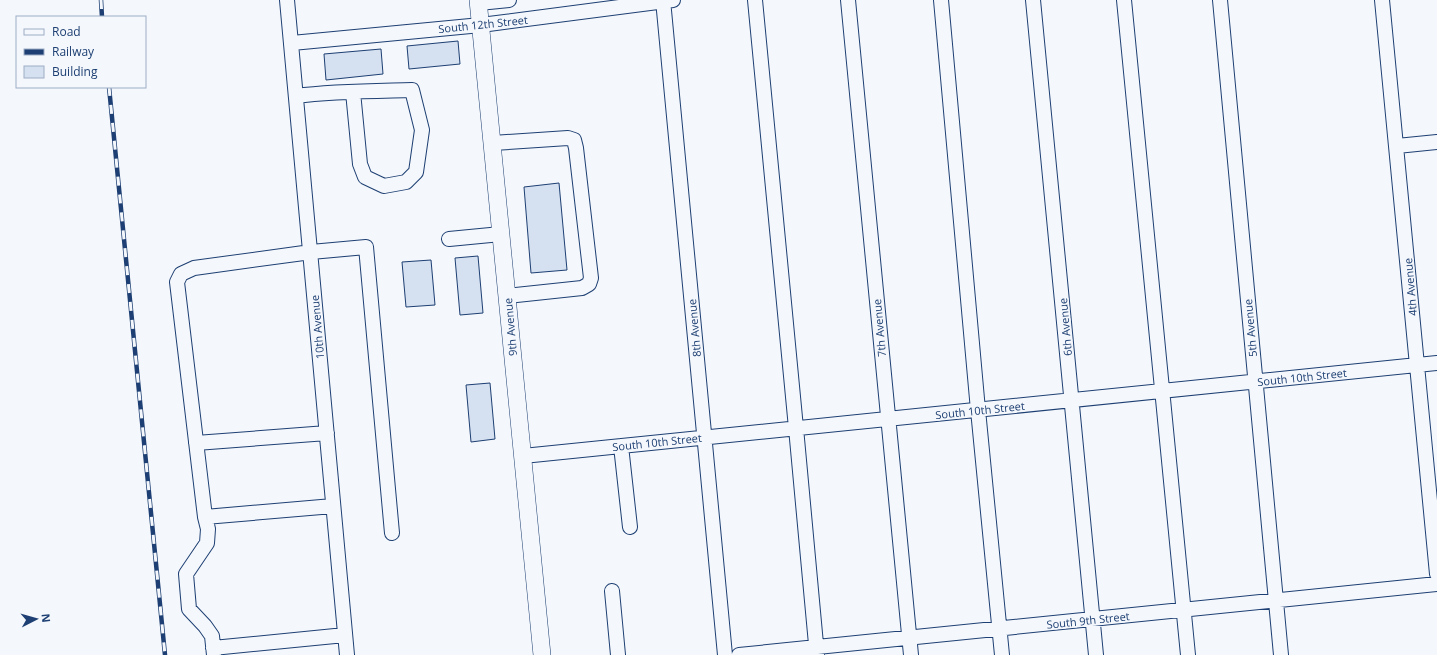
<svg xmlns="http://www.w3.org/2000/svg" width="1437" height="655" font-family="'Open Sans',sans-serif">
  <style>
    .building { fill: #d5e0f0; stroke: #1d3f73 }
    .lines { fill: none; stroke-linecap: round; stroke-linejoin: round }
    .minor-casing { stroke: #1d3f73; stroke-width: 16 }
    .major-casing { stroke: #1d3f73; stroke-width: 18 }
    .minor { stroke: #f4f7fb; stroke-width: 14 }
    .major { stroke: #f4f7fb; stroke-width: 17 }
    .rail-casing { stroke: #1d3f73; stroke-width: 4.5 }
    .rail { stroke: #f4f7fb; stroke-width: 3; stroke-dasharray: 9; stroke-linecap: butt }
    .labels { text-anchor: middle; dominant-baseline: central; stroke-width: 3; stroke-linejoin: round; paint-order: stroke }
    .street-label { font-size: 11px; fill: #1d3f73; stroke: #f4f7fb }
  </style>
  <rect width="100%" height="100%" fill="#f4f7fb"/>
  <!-- building -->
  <path class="building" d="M458 41 460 64 409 69 407 46Z
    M381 49 383 74 326 80 324 54Z
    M559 183 567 270 531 273 524 187Z
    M478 256 483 313 460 315 455 258Z
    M431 260 435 305 406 307 402 262Z
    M490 383 495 439 471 442 466 385Z"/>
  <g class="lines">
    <defs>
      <path id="minor" d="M287 0 347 655
        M663 0 725 655
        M755 0 796 428 817 655
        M848 0 911 655
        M941 0 978 410 1002 655
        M1033 0 1096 655
        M1124 0 1188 655
        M1220 0 1281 655
        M1382 0 1437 574
        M479 3 509 0
        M292 43 481 25 673 0
        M296 96C334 91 373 91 412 90L422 130 416 172 406 182 384 186 365 177 360 164 353 92
        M493 143 568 138 574 140 576 148 591 278 589 284 582 288 507 296
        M1397 146 1437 142
        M449 239 501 234
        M196 443 327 433
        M621 446 630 527
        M523 456 1437 363
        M205 517 333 506
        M612 591 618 655
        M213 648 345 635
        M214 655 212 636 205 626 189 609 186 574 207 543 208 529 205 517 177 282 181 274 194 268 311 252 366 247 392 533
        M739 655 1437 584"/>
      <path id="major" d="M478 0 542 655"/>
    </defs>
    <!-- minor casing -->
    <use href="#minor" class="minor-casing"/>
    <!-- major casing -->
    <use href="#major" class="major-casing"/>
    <!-- minor -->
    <use href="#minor" class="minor"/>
    <!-- major -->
    <use href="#major" class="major"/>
    <defs>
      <path id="rail" d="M101 0 102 17
        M109 87 165 655"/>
    </defs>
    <!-- rail casing -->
    <use href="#rail" class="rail-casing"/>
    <!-- rail -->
    <use href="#rail" class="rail"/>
  </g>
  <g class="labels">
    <!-- street labels -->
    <g class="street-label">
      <text transform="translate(483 24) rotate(-6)">South 12th Street</text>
      <text transform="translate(1410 287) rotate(-95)">4th Avenue</text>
      <text transform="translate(317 327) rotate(-95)">10th Avenue</text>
      <text transform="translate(510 327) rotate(-95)">9th Avenue</text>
      <text transform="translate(1065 327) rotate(-95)">6th Avenue</text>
      <text transform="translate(694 328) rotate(-95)">8th Avenue</text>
      <text transform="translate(879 328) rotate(-95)">7th Avenue</text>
      <text transform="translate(1250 328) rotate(-95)">5th Avenue</text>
      <text transform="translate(1302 377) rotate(-6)">South 10th Street</text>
      <text transform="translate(980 410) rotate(-6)">South 10th Street</text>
      <text transform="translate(657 442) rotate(-6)">South 10th Street</text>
      <text transform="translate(1088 620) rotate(-6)">South 9th Street</text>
    </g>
  </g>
  <!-- legend -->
  <rect x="16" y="16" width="130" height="72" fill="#f4f7fb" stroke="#9eadc5"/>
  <rect x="24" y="29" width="20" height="6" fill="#f4f7fb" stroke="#9eadc5"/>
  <text x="52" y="36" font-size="12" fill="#1d3f73">Road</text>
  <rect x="24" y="49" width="20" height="6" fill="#1d3f73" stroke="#9eadc5"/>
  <text x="52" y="56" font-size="12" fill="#1d3f73">Railway</text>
  <rect x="24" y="66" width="20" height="12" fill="#d5e0f0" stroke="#9eadc5"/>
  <text x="52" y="76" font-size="12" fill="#1d3f73">Building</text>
  <!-- north arrow -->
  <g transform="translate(36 619) rotate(84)" stroke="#f4f7fb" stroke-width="3" paint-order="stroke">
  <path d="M0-3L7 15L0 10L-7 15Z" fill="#1d3f73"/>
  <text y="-6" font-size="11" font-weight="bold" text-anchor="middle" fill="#1d3f73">N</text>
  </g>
</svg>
